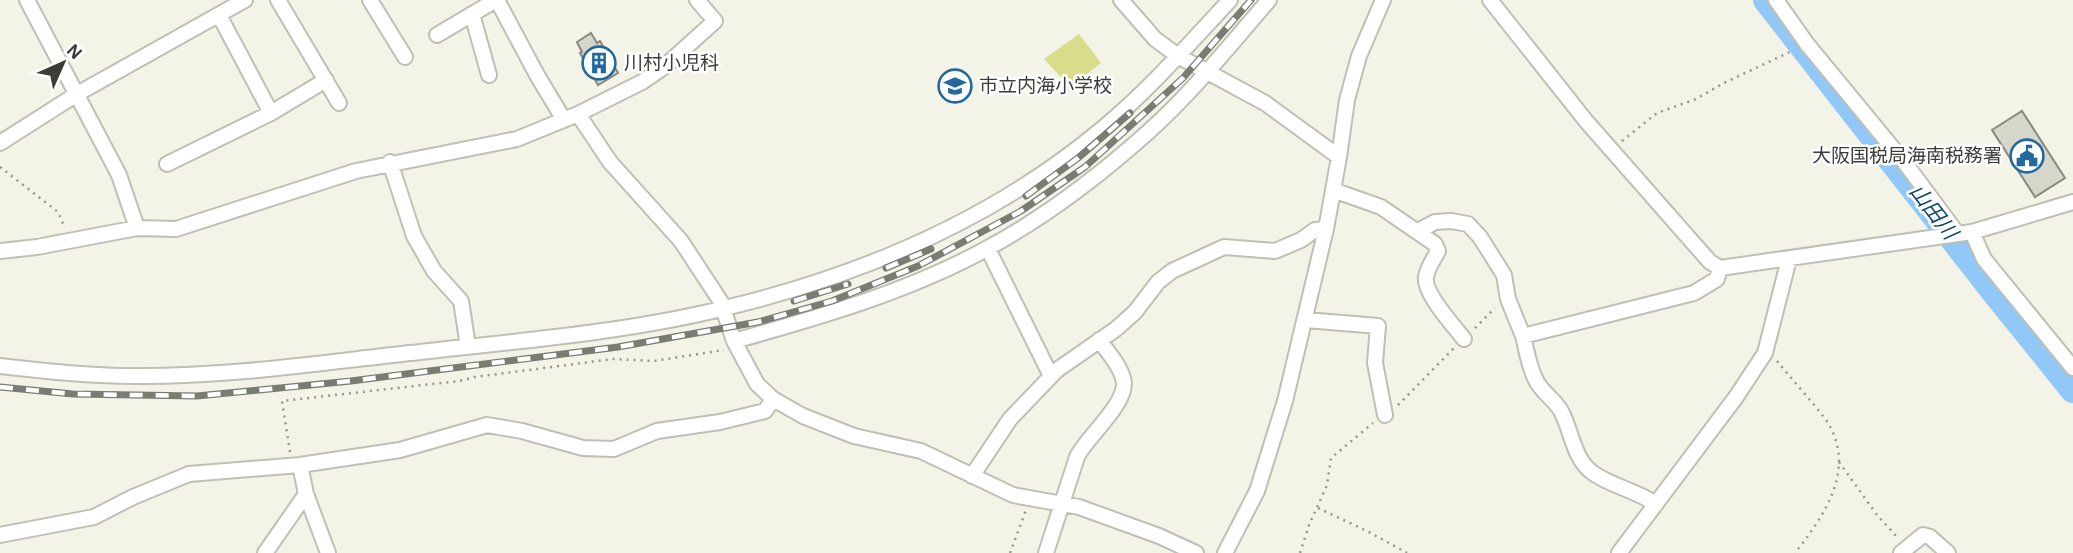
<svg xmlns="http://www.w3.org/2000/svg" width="2073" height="553" font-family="'Alegreya Sans','Noto Sans JP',sans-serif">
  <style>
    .green { fill: #d9dc89 }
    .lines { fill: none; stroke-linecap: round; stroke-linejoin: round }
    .river { stroke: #92c8f8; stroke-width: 26 }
    .building { fill: #d6d7ca; stroke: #89897d; stroke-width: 2 }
    .minor-casing { stroke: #bfc0b3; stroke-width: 18 }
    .path { stroke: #96968d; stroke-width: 2.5; stroke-dasharray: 2 5; stroke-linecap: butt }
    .minor { stroke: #fff; stroke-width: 14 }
    .rail-casing { stroke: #7a7b73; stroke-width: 7 }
    .rail { stroke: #fff; stroke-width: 4.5; stroke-dasharray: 13; stroke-linecap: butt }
    .labels { text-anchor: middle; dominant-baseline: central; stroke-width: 5; stroke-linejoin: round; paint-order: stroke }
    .poi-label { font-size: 19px; fill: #3d3d38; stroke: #fff; text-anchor: start }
    .water-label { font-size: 21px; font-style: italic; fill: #12466c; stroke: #fff }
  </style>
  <rect width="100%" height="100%" fill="#f3f4e7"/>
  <!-- green -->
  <path class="green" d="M1079 34 1101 63 1070 87 1044 59Z"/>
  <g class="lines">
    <!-- river -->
    <path class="river" d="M1766 0 1994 292 2073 390"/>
  </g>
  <!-- building -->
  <path class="building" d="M591 33 597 43 600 41 618 73 598 85 580 53 582 52 577 42Z
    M2022 111 2065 178 2035 197 1992 130Z"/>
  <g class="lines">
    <defs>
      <path id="minor" d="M27 0 119 175 137 228
        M278 0 339 103
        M370 0 405 57
        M497 0 537 75 564 120
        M1121 0 1155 39 1178 56 1265 103 1339 157
        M1490 0 1586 121 1710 262 1720 268 1972 232 2073 202
        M1776 0 1807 44 1905 163 1957 233
        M472 14 489 75
        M219 15 271 113
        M437 35 496 0
        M578 114 610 162 681 241 721 302 734 341 757 384 773 399 803 416 854 436 921 451 1013 495 1079 507 1159 536 1196 553
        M0 143 77 94 245 0
        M390 162 414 236 434 271 461 301 468 346
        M167 164 271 113 326 80
        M1333 190 1381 207 1435 244 1438 251C1434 259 1427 268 1426 277 1423 293 1454 326 1464 339
        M1418 231 1435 222 1451 221 1468 224 1480 237 1504 275 1508 299 1523 336 1694 293 1717 279 1720 268
        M1972 232 1984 259 2073 368
        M988 249 1051 376
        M0 251 37 247 137 228 176 229 356 171 517 139 578 114 642 82 664 67 715 21 697 0
        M1306 320 1378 326 1375 363 1385 415
        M1523 336C1527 351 1529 369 1537 382 1543 393 1555 400 1561 411 1572 431 1573 459 1593 473 1611 486 1635 490 1656 504
        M734 341C820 317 910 291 988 248 1045 217 1099 176 1147 133 1192 93 1230 45 1269 0
        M0 366C44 371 89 376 134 376 229 377 325 362 420 352 519 341 629 332 725 308 863 275 993 220 1103 128 1149 90 1189 44 1230 0
        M300 465 306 494 328 553
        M972 476 1010 419 1057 370 1116 329 1135 312 1158 282 1172 271 1224 247 1275 251 1301 240 1315 230 1326 229
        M0 535 94 517 133 497 189 474 300 465 400 450 487 425 522 431 583 448 614 449 657 431 720 422 765 411 773 399
        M265 553 306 494
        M1046 553 1077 457C1086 437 1131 401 1123 378 1119 364 1107 351 1099 340
        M1225 553 1257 491 1285 401 1326 229 1339 157 1347 100 1359 56 1383 0
        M1619 553 1736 397 1765 353 1789 259
        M1901 553 1923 535 1930 537 1948 553"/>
    </defs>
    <!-- minor casing -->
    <use href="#minor" class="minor-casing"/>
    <!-- path -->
    <path class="path" d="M1622 141 1657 113 1696 99 1724 83 1794 50
      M0 167 58 212 65 228
      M1475 328 1495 308
      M1777 361C1793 381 1811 400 1826 420 1858 468 1824 516 1795 553
      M1398 405 1455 347
      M290 452 282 401 459 381 475 377 613 359 654 361 724 350
      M1839 462 1877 515 1897 537
      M1318 508 1367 531 1407 553
      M1010 553 1026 510
      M1300 553 1309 525 1327 485 1331 458 1373 423"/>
    <!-- minor -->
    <use href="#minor" class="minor"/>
    <defs>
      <path id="rail" d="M1026 196 1078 158 1130 113
        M886 268 931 249
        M794 301 848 284
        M0 387 73 394 197 396 351 381 618 347 758 322 832 301 918 266 1021 211 1085 167 1183 78 1251 0"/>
    </defs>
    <!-- rail casing -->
    <use href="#rail" class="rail-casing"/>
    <!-- rail -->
    <use href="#rail" class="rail"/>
  </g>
  <!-- icons -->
  <defs>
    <symbol id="building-ring" viewBox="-11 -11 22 22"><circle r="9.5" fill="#fff" stroke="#24699e" stroke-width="1.5"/><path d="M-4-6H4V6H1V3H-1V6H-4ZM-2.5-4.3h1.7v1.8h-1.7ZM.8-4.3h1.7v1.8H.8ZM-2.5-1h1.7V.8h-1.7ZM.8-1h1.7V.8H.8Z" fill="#24699e"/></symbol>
    <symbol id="school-ring" viewBox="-11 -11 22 22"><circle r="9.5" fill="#fff" stroke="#24699e" stroke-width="1.5"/><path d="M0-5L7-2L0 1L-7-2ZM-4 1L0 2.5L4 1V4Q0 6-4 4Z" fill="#24699e"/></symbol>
    <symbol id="civic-ring" viewBox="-11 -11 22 22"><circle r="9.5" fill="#fff" stroke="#24699e" stroke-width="1.5"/><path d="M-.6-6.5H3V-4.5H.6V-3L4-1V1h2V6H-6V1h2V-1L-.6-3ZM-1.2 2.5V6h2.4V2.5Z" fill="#24699e"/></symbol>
  </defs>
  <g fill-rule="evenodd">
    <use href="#building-ring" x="580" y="44" width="38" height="38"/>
    <use href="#school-ring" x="936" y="67" width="38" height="38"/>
    <use href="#civic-ring" x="2008" y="137" width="38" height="38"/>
  </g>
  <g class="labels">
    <!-- poi labels -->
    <g class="poi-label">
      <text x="624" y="63">川村小児科</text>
      <text x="979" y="86">市立内海小学校</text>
      <text x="2002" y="156" text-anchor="end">大阪国税局海南税務署</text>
    </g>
    <!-- water labels -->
    <g class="water-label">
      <text transform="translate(1933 212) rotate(52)">山田川</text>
    </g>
  </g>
  <!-- north arrow -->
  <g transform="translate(63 63) rotate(45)" stroke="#ffffff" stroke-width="5" paint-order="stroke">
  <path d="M0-5L12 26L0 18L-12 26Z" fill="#3d3d38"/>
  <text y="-10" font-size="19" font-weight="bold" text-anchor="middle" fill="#3d3d38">N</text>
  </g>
</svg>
